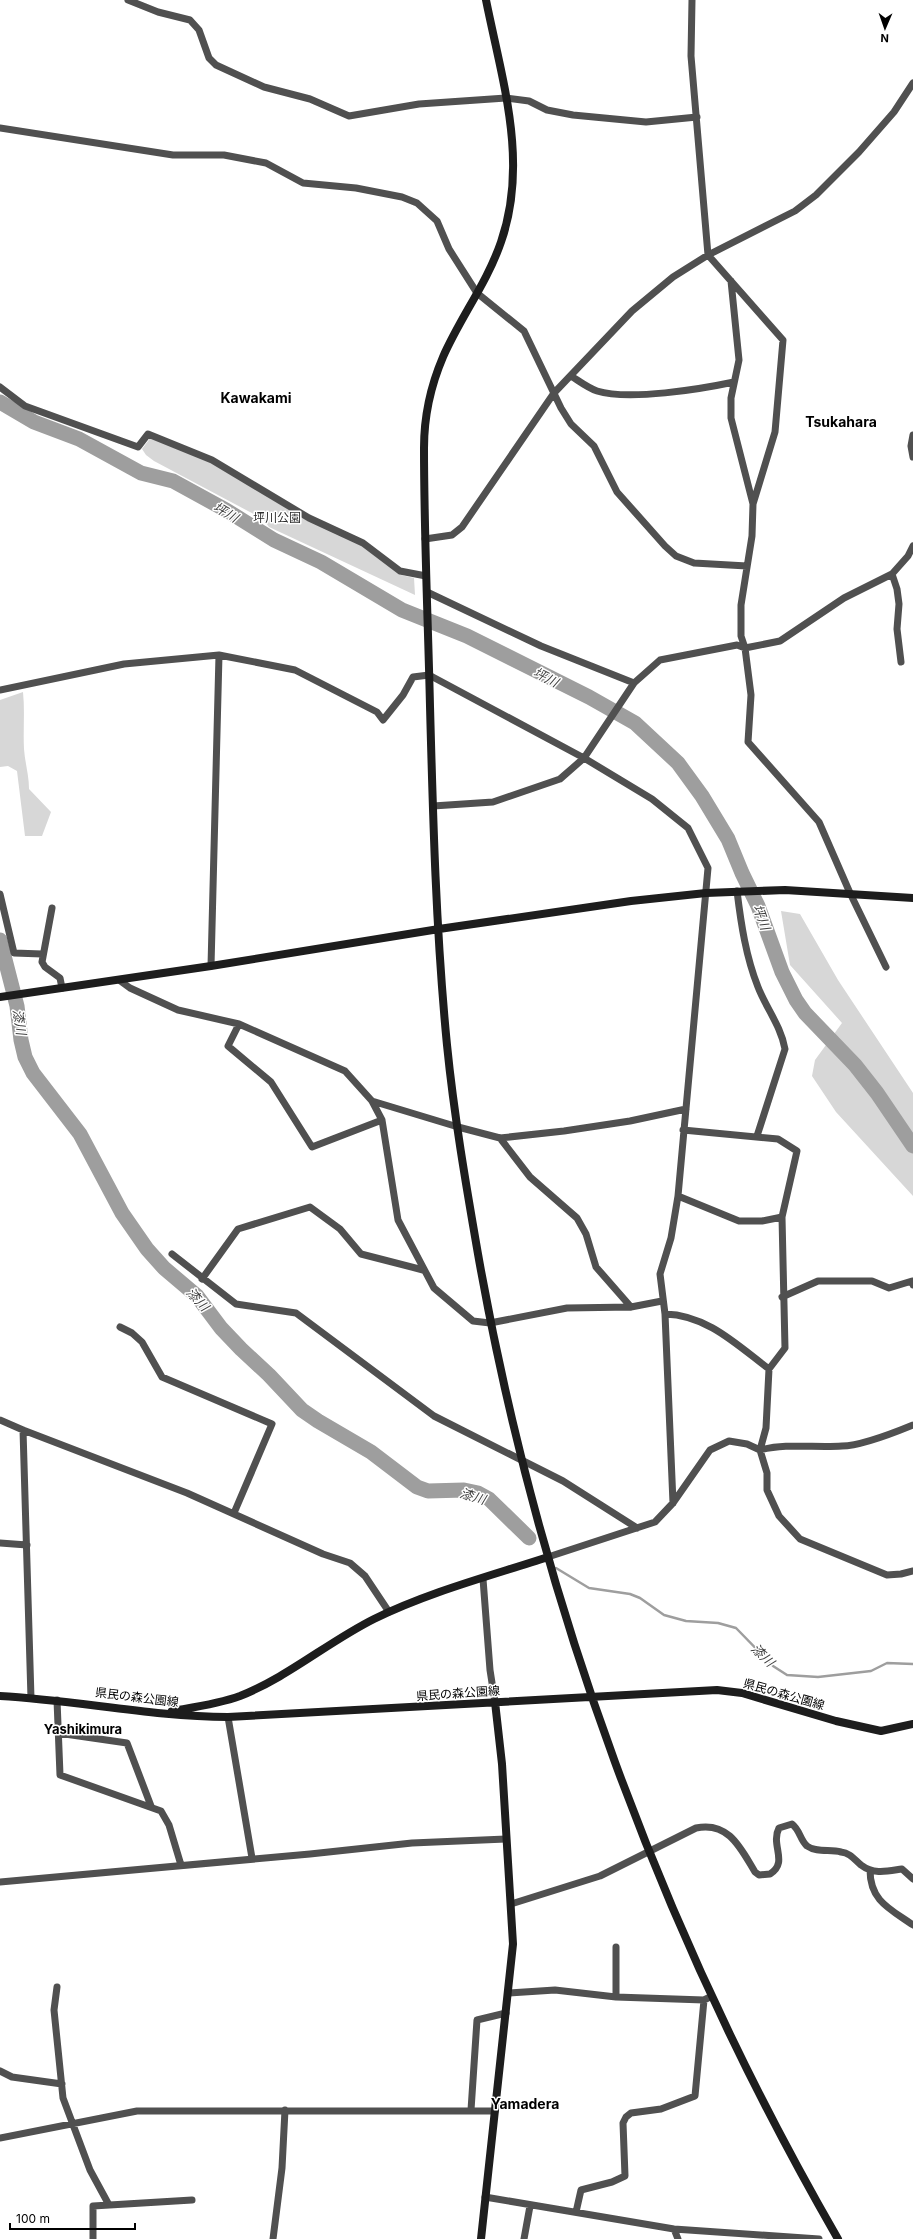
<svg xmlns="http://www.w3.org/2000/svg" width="913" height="2239" font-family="Inter,'Noto Sans JP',sans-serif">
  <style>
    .green { fill: #d7d7d7 }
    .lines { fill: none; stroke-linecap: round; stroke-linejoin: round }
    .stream { stroke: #9e9e9e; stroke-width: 2.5 }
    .river { stroke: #9e9e9e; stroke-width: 15 }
    .street { stroke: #505050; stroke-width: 7 }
    .secondary { stroke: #1d1d1d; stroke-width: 8 }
    .labels { text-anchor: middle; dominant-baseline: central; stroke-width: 3; stroke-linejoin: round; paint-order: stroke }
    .park-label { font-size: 12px; fill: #2e2e2e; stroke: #fff }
    .street-label { font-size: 12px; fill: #000; stroke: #fff }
    .water-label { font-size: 13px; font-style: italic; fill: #3f3f3f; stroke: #fff }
    .neighbourhood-label { font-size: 13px; font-weight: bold; fill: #000; stroke: #fff }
    .quarter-label { font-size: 14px; font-weight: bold; fill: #000; stroke: #fff }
  </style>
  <rect width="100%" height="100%" fill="#fff"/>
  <!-- green -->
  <path class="green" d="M151 437 212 462 362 545 401 575 414 578 415 595 269 527 263 519 154 461 146 455 142 449Z
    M23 692C25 711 23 730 24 749 25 763 29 775 29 789L51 812 42 836H25L17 771 8 766 0 767V700Z
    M781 911 800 914 838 980 913 1093V1196L836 1112 812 1076 815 1060 842 1023 790 965Z"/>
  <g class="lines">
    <!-- stream -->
    <path class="stream" d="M556 1568 589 1588 630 1594 640 1598 664 1615 686 1621 718 1623 736 1628 773 1666 787 1675 818 1677 871 1671 887 1663 913 1664"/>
    <!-- river -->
    <path class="river" d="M0 402 34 422 79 439 141 473 173 481 226 510 274 540 321 562 402 610 467 636 589 697 635 723 678 763 702 796 728 839 742 873 758 906 782 972 796 1000 805 1013 855 1065 877 1093 913 1146
      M0 940 17 1006 21 1040 25 1057 33 1073 80 1134 122 1213 147 1249 164 1268 197 1296 221 1328 241 1349 269 1375 302 1410 318 1421 371 1452 417 1487 428 1491 464 1490 478 1493 489 1499 529 1538"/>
    <!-- street -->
    <path class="street" d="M128 0 158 12 190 20 199 30 209 58 216 65 264 87 310 99 349 116 419 104 506 98 529 101 547 110 573 115 646 122 697 117
      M692 0 691 56 708 255 783 340 775 432 753 504 752 536 741 605V636L745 648 751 695 748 742 819 822 850 893 886 967
      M0 128 173 155H224L266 163 303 183 356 188 402 197 417 203 437 221 449 249 477 293 524 331 561 408 571 424 594 446 617 492 665 546 676 556 694 563 747 566
      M731 281 739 360 731 398V418L753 504
      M571 376C579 381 588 388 597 391 629 401 701 389 734 382
      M0 387 25 406 138 447 148 434 212 460 309 518 363 543 400 571 426 576
      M913 435 911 446 913 457
      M425 539 452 535 462 527 554 393 632 311 673 277 708 255 795 211 816 195 859 152 894 112 913 83
      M892 574 897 589 899 604 897 629 901 662
      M427 592 541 646 634 683
      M0 690 124 664 219 655 295 670 377 712 383 720 403 695 413 677 429 675 584 758 652 799 688 828 708 868 678 1196 671 1238 660 1274 665 1314 673 1503
      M433 806 493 802 560 779 584 758 634 683 660 660 737 645 745 648 780 641 844 598 892 574 908 556 913 546
      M737 891C741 924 746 957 758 987 766 1008 781 1026 785 1049L757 1136
      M0 894 14 953 42 954
      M52 908 42 962 45 967 60 978 62 988
      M211 966 219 655
      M119 980 130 988 178 1010 239 1024 345 1071 372 1101 458 1127 500 1138 564 1131 630 1121 686 1109
      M239 1024 228 1046 271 1082 312 1147 382 1120
      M372 1101 382 1120 398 1220 434 1288 473 1321 490 1323 567 1308 631 1307 662 1301
      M683 1130 778 1139 797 1151 782 1217 785 1348 769 1369 766 1428 760 1450C787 1443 815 1448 842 1446 860 1446 896 1432 913 1425
      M500 1138 530 1177 577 1218 586 1234 596 1267 631 1307
      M678 1196 739 1221H762L782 1217
      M172 1254 236 1304 296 1313 434 1416 563 1481 637 1528
      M202 1279 238 1229 310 1207 340 1229 361 1254 423 1270
      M782 1297 818 1281H872L889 1288 912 1281 913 1285
      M665 1314C707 1315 737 1345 769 1369
      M120 1327 132 1333 142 1342 162 1377 272 1424 234 1513
      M0 1420 23 1430 187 1493 323 1554 350 1563 365 1576 389 1612
      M23 1430 31 1698
      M0 1543 27 1545
      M548 1557 655 1522 673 1503 710 1450 729 1441 747 1444 760 1450 767 1473V1490L779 1516 800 1539 887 1575 901 1574 913 1571
      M483 1579 490 1670 495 1702
      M57 1700 60 1775 161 1811 169 1825 181 1865
      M228 1717 252 1858
      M58 1733 127 1743 151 1806
      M870 1870C870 1901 890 1909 913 1925
      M0 1882 310 1854 412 1843 506 1839
      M511 1904 600 1876 696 1828C729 1821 741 1849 755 1872L759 1875 770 1874C789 1862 770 1845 779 1828L792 1824C800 1830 800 1840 807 1846 817 1853 830 1849 841 1852 850 1853 854 1859 861 1865 874 1875 888 1871 902 1869L913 1879
      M616 1947V1997
      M57 1987 54 2010 63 2098 90 2170 109 2205
      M509 1993 555 1990 616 1997 704 2000 708 1998
      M0 2071 12 2077 62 2084
      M471 2110 477 2020 506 2013
      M0 2138 137 2111H495
      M485 2197 674 2229 819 2239
      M576 2212 581 2190 612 2182 625 2176 623 2123 626 2117 631 2113 661 2109 695 2096 704 2000
      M674 2229 678 2239
      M93 2239V2206L192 2200
      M273 2239 282 2168 285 2110
      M524 2239 530 2206"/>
    <!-- secondary -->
    <path class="secondary" d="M486 0C502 80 529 162 501 242 487 283 460 318 443 357 431 385 424 418 424 448 424 534 428 620 430 706 433 819 436 933 447 1045 454 1115 466 1185 478 1254 539 1600 662 1934 838 2239
      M0 997 211 966 439 929 631 901 706 893 785 890 913 898
      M0 1696C76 1700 152 1717 228 1717L717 1690 742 1693 836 1721 881 1731 913 1724
      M172 1711C195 1707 218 1704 240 1696 288 1677 328 1642 374 1619 429 1592 490 1576 548 1557
      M481 2239 513 1944 502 1764 495 1702"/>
  </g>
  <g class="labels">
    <!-- park labels -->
    <g class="park-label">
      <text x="277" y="517">坪川公園</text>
    </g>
    <!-- street labels -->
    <g class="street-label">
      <text transform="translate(458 1693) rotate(-4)">県民の森公園線</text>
      <text transform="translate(784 1694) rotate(16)">県民の森公園線</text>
      <text transform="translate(137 1697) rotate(7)">県民の森公園線</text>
    </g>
    <!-- water labels -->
    <g class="water-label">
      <text transform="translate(226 512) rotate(30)">坪川</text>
      <text transform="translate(546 677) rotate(27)">坪川</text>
      <text transform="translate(762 917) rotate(70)">坪川</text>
      <text transform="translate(20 1022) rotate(81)">漆川</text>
      <text transform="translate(198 1299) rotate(47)">漆川</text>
      <text transform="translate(473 1496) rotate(17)">漆川</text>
      <text transform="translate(763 1655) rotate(44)">漆川</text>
    </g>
    <!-- neighbourhood labels -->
    <g class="neighbourhood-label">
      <text x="83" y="1729">Yashikimura</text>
    </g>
    <!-- quarter labels -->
    <g class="quarter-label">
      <text x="256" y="397">Kawakami</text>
      <text x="841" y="421">Tsukahara</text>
      <text x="525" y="2103">Yamadera</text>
    </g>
  </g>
  <!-- north arrow -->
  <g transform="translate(885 28) rotate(182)" stroke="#ffffff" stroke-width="3" paint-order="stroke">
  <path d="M0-3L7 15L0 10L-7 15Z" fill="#000000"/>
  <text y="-6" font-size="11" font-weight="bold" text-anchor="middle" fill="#000000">N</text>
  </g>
  <!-- scale -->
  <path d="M10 2223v6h125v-6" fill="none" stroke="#000000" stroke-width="2"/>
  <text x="16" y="2223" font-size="12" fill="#000000" stroke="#ffffff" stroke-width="3" paint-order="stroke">100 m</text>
</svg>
